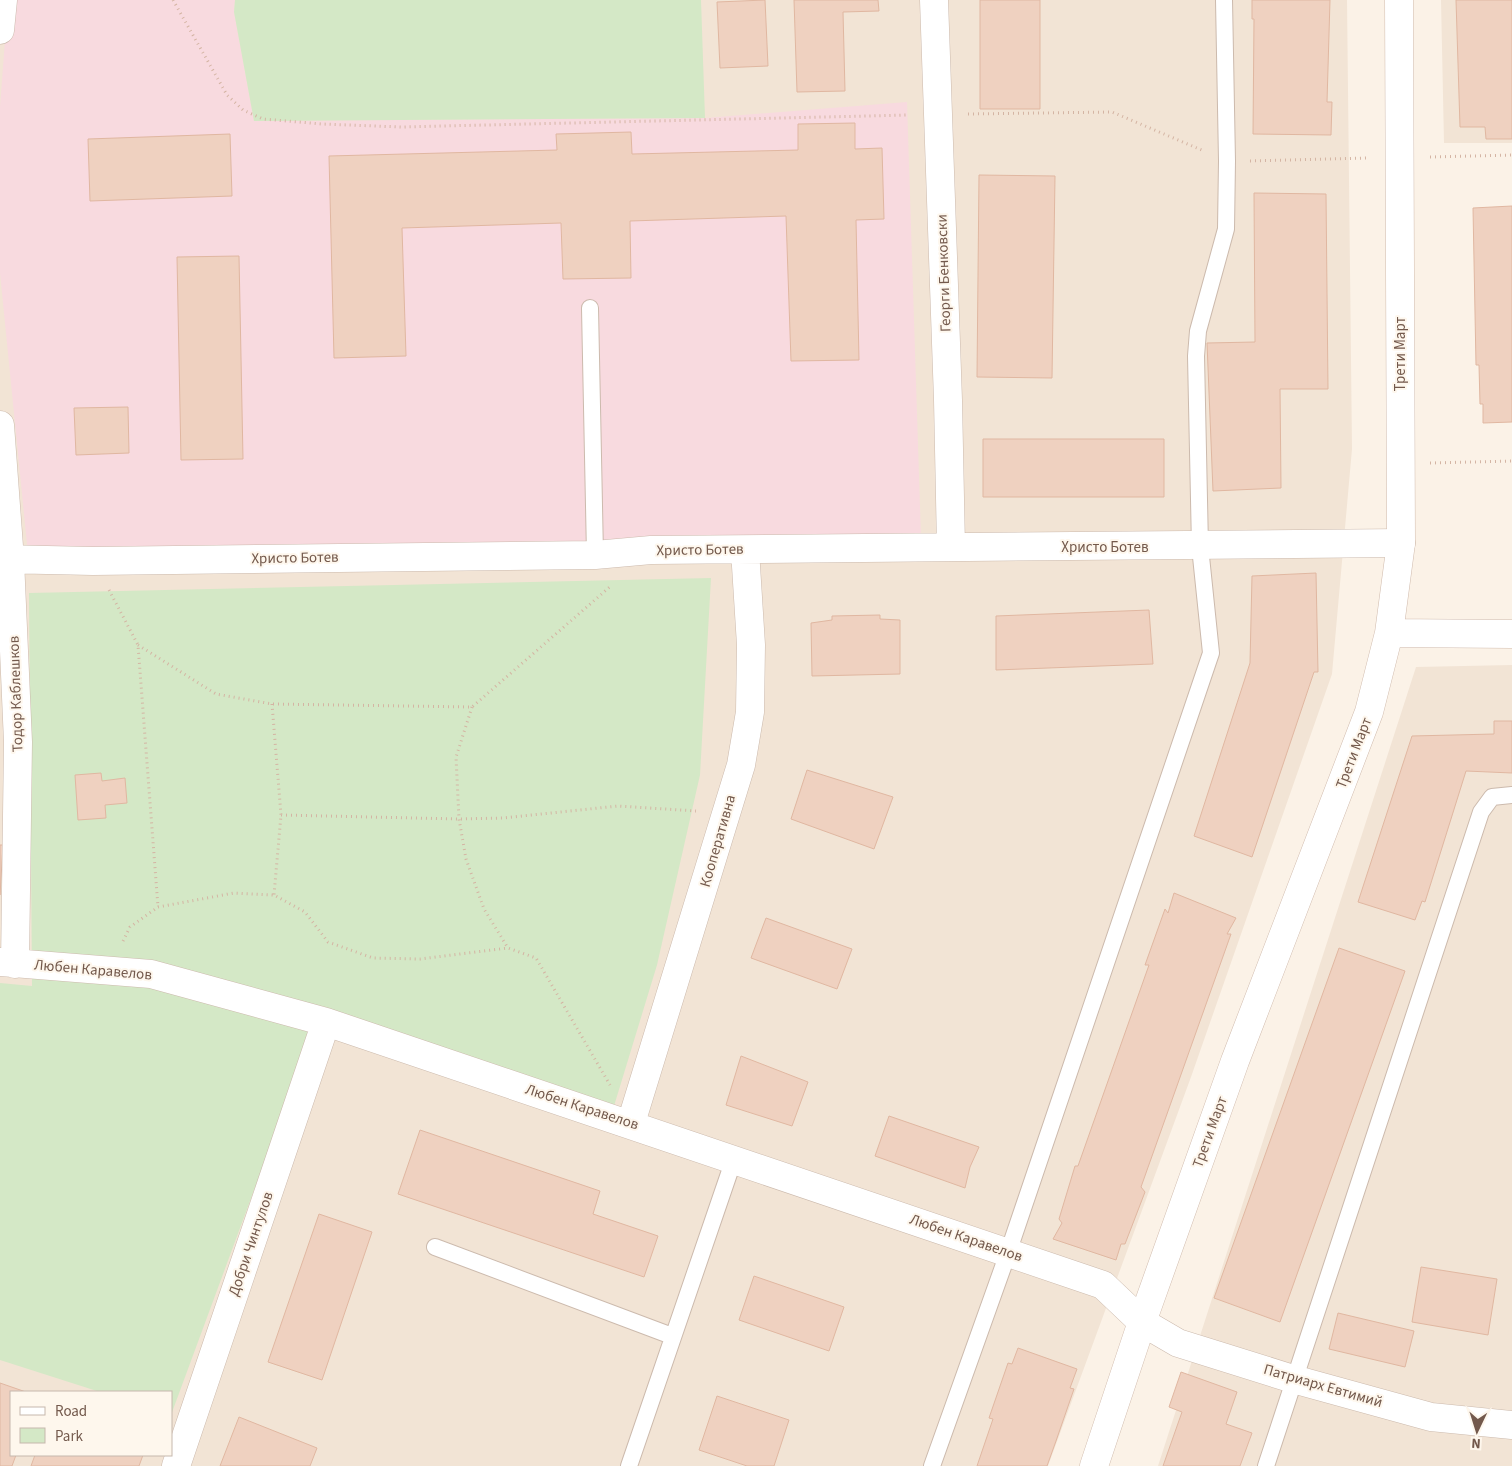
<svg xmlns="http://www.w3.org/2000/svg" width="1512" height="1466" font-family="'Source Sans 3',sans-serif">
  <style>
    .residential { fill: #f2e4d5; fill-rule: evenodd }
    .medical { fill: #f8dadf }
    .green { fill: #d4e8c6 }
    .building { fill: #efd1c0; stroke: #e0b7a1 }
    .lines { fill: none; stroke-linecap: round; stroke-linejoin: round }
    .lane-casing { stroke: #ccbaad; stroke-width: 18 }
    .street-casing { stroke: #ccbaad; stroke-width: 29 }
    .secondary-casing { stroke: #d1bcae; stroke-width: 29 }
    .path { stroke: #d4b4a3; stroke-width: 3; stroke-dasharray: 1 4; stroke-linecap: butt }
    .lane { stroke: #fff; stroke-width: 16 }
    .street { stroke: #fff; stroke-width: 28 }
    .secondary { stroke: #fff; stroke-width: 28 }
    .labels { text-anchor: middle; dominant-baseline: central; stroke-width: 4; stroke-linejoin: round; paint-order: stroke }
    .street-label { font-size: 15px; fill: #73594c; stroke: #fef7ed }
  </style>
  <rect width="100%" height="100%" fill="#fbf2e7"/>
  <!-- residential -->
  <path class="residential" d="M0 0H1347L1352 449 1332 674 1191 1077 1048 1466H0ZM11 1392H171V1455H11Z
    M1441 0H1512V143H1444Z
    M1512 665V1466H1158L1416 667Z"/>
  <!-- medical -->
  <path class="medical" d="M8 0H235L234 12 254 121 705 118 907 102 921 538 28 554 0 273V107Z"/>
  <!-- green -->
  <path class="green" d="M235 0H701L705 118 254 121 234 12Z
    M711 578 700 775 657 965 614 1106 322 1006 171 1415V1392H100L0 1360V983L32 986 29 593Z"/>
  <!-- building -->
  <path class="building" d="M765 0 768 66 720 68 717 2Z
    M794 0H878L879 11 843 12 845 91 797 92Z
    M980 0H1040V109H980Z
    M1252 0H1330L1327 102H1332L1331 135 1253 134 1254 19H1252Z
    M1456 0H1512V139H1486L1485 127H1460Z
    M855 123V149L882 148 884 219 856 220 859 360 791 361 786 216 630 221 631 278 563 279 561 223 402 228 406 356 334 358 329 156 557 150 556 134 631 132 632 154 798 150V124Z
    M230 134 232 196 90 201 88 139Z
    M979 175 1055 176 1052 378 977 377Z
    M1254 193 1326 194 1328 389H1280L1281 488 1213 491 1207 343 1255 342Z
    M1512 206V422L1483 423V404H1480L1479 365H1476L1473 208Z
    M239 256 243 459 181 460 177 257Z
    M128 407 129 453 76 455 74 408Z
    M983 439H1164V497H983Z
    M1316 573 1318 672H1314L1252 857 1194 836 1250 663 1252 576Z
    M1149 610 1153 664 996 670V616Z
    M880 615V619L900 620V674L812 676 811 623 832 620V616Z
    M1494 721H1512V773L1466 771 1425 902 1422 901 1415 920 1358 902 1412 736 1494 734Z
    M807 770 893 797 874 849 791 819Z
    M101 773 102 781 125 778 127 803 105 805 106 818 78 820 75 775Z
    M0 845H3L0 895Z
    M1174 893 1236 918 1227 934H1231L1141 1187 1145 1192 1125 1244H1121L1116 1260 1053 1239 1062 1223 1059 1219 1075 1166H1078L1149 965H1145L1165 909 1168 913Z
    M766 918 852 949 837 989 751 958Z
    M1339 948 1405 971 1280 1322 1214 1298Z
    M741 1056 808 1082 792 1126 726 1105Z
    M889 1116 979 1147 970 1167 965 1188 875 1156Z
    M420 1130 600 1191 593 1214 658 1236 644 1277 398 1194Z
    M319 1214 372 1232 322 1380 268 1362Z
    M1421 1267 1497 1279 1488 1335 1412 1322Z
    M754 1276 844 1307 829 1351 739 1320Z
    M1338 1313 1414 1331 1405 1367 1329 1349Z
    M1018 1348 1077 1369 1070 1388 1074 1389 1056 1441 1047 1466H977L993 1419 989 1418 1008 1363 1012 1364Z
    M1181 1372 1237 1392 1226 1424 1252 1433 1240 1466H1163L1182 1412 1169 1407Z
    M0 1383 26 1392H11V1455H16L12 1466H0Z
    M717 1396 789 1420 774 1466H747L699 1450Z
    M239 1417 317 1448 310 1466H220Z
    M33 1455H143L139 1466H31L35 1455Z"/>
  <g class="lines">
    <defs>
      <path id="lane" d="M590 308 595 555
        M435 1247 672 1336
        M629 1466 734 1159
        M932 1466 1008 1253 1211 653 1200 547 1196 356 1198 331 1226 229 1227 161 1224 0
        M1266 1466 1481 812 1492 797 1512 795"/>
      <path id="street" d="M934 0 948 400 951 547
        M0 30 3 0
        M0 425 10 560 18 742 15 964
        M0 559 93 561 595 555 651 550 1401 543
        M0 962 151 974 326 1022 1103 1285 1142 1322 1178 1343 1293 1379 1431 1417 1512 1425
        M631 1123 741 765 750 712 751 645 745 550
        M176 1466 326 1022"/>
      <path id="secondary" d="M1389 633 1512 634
        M1094 1466 1142 1322 1235 1061 1369 712 1389 633 1401 543 1399 0"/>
    </defs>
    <!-- lane casing -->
    <use href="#lane" class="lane-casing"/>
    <!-- street casing -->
    <use href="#street" class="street-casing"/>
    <!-- secondary casing -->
    <use href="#secondary" class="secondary-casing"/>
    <!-- path -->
    <path class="path" d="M173 0 227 95 243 110 263 119 322 124 401 127 909 115
      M968 114 1112 112 1204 151
      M1430 157 1512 155
      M1250 161 1369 158
      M1430 463 1512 461
      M109 590 138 645 158 907
      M138 645 216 694 272 704 472 707 612 585
      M272 704 281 815 274 895
      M472 707 456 757 459 819 466 859 484 909 508 948
      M281 815 459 819 503 818 618 806 696 811
      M123 941 130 927 158 907 234 893 274 895 305 912 328 942 373 958 420 959 508 948 536 958 610 1085"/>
    <!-- lane -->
    <use href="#lane" class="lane"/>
    <!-- street -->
    <use href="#street" class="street"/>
    <!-- secondary -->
    <use href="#secondary" class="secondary"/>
  </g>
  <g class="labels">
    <!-- street labels -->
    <g class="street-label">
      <text transform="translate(944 273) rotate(-92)">Георги Бенковски</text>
      <text transform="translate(1400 354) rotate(-90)">Трети Март</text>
      <text x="1105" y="547">Христо Ботев</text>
      <text transform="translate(700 550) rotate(-1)">Христо Ботев</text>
      <text transform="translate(295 558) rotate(-1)">Христо Ботев</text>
      <text transform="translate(16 694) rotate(-92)">Тодор Каблешков</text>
      <text transform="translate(1354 753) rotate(-69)">Трети Март</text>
      <text transform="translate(718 841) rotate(-74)">Кооперативна</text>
      <text transform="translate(93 970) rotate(5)">Любен Каравелов</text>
      <text transform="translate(582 1107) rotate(18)">Любен Каравелов</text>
      <text transform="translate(1210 1132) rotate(-70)">Трети Март</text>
      <text transform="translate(966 1238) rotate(19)">Любен Каравелов</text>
      <text transform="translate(251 1244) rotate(-71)">Добри Чинтулов</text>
      <text transform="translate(1323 1386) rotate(16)">Патриарх Евтимий</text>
    </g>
  </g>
  <!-- legend -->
  <rect x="10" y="1391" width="162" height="65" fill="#fef7ed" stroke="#c6b8ad"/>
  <rect x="20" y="1407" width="25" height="8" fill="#ffffff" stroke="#c6b8ad"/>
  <text x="55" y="1416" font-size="15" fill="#73594c">Road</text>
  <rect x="20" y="1428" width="25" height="15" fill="#d4e8c6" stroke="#c6b8ad"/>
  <text x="55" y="1441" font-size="15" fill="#73594c">Park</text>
  <!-- north arrow -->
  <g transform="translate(1477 1431) rotate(184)" stroke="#fef7ed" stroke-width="4" paint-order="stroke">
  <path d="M0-4L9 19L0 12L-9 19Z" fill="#73594c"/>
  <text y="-8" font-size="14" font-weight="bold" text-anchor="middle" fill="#73594c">N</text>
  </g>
</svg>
